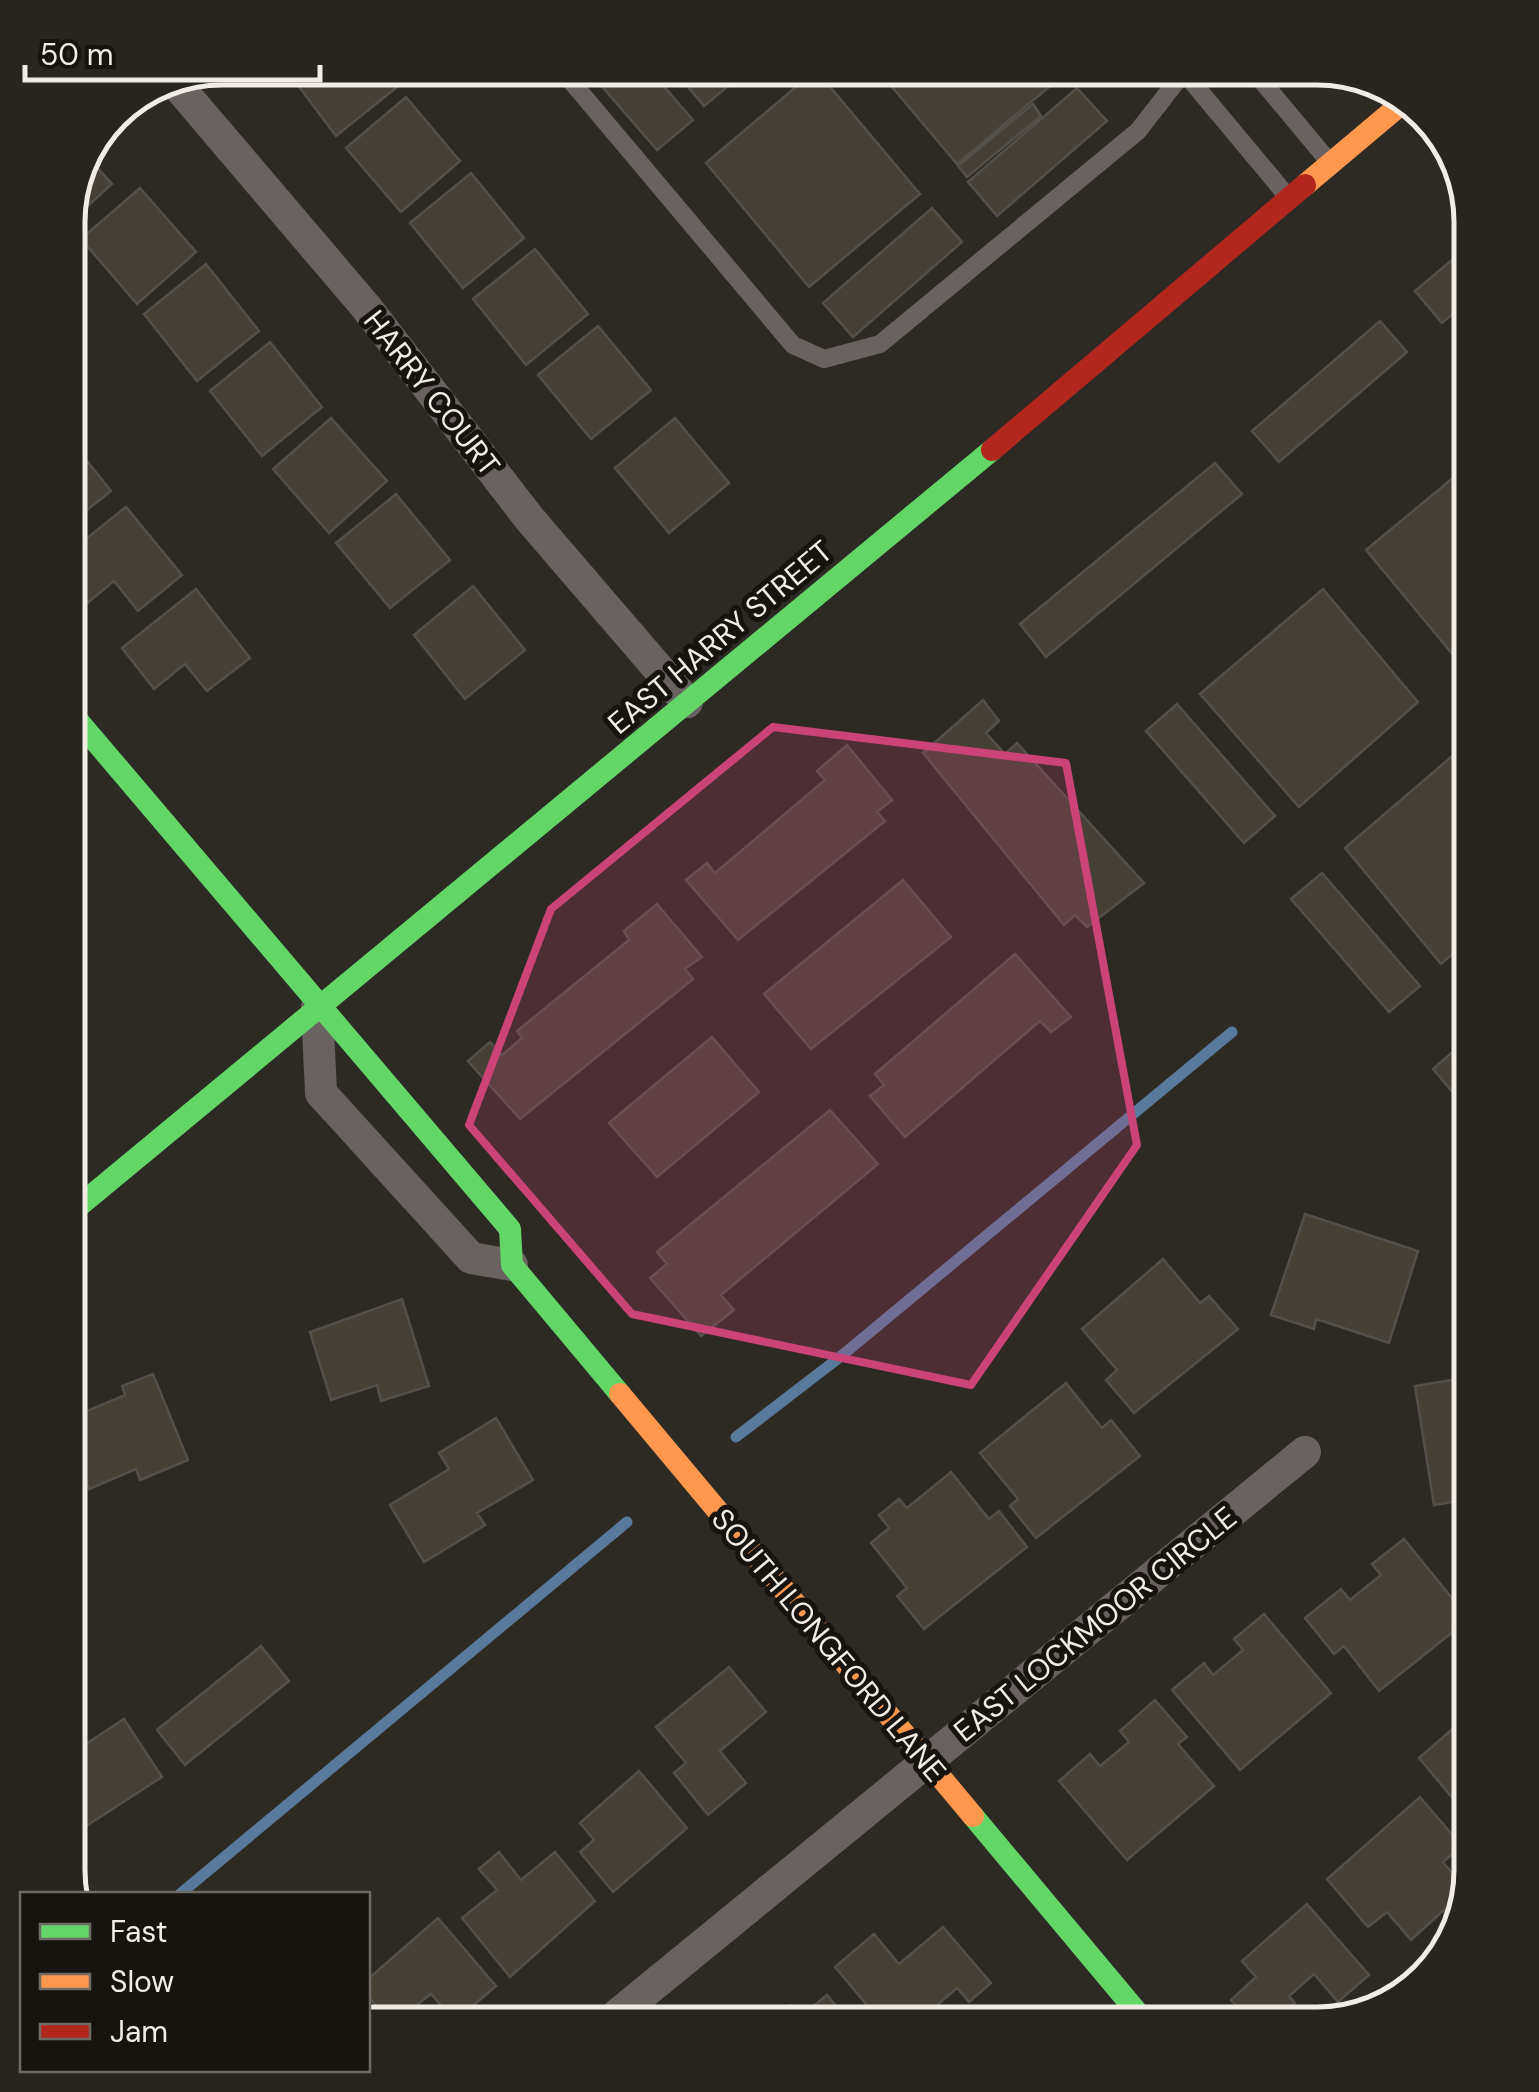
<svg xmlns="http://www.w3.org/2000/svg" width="1539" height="2092" font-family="'DM Sans',sans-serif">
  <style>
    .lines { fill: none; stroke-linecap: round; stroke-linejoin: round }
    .stream { stroke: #597a9b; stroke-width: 11 }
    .building { fill: #474036; stroke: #534f4a; stroke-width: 2.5 }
    .lane { stroke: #696260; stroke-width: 18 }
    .street { stroke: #696260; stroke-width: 32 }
    .fast { stroke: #63d668; stroke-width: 22 }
    .slow { stroke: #ff974d; stroke-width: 22 }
    .jam { stroke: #b3261e; stroke-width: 22 }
    .marked { fill: #cb4377; fill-opacity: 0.2; stroke: #cb4377; stroke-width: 8; stroke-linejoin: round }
    .labels { text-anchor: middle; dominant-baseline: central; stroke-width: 10; stroke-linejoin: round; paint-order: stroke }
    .street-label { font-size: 30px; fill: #f1ede6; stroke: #17140f }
    .rim { fill: none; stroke: #f1ede6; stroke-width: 5 }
  </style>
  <rect width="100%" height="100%" fill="#2d2a24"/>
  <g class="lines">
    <!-- stream -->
    <path class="stream" d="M736 1437 840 1357 1232 1032
      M180 1894 627 1522"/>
  </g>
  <!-- building -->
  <path class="building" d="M285 68H381L397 87 336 136Z
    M586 68H648L693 120 657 150Z
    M672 68H750L704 106Z
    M876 68H1065L1068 71 957 164Z
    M816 70 920 194 809 287 706 163Z
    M1077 88 1107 121 997 216 968 182Z
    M406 97 460 161 401 212 346 148Z
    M1033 104 1041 116 967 177 958 166Z
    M92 162 112 184 68 224V211Z
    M471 173 524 238 463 288 410 223Z
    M140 188 196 252 137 304 81 239Z
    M932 208 962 242 853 337 823 303Z
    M1471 244V299L1442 323 1415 291Z
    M535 249 588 314 526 365 473 299Z
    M206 264 259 331 197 381 144 314Z
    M1380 321 1407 352 1279 462 1252 431Z
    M598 326 651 390 591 439 538 375Z
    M270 342 322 407 262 456 210 391Z
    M331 418 387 481 329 533 273 469Z
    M675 418 729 483 669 533 615 468Z
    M68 437 111 491 68 525Z
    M1215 463 1242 494 1046 657 1020 624Z
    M1471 463V662L1464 668 1366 550Z
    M396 494 450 560 390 608 336 543Z
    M126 507 182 575 138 611 114 581 85 605 68 584V553Z
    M473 586 525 650 465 699 414 635Z
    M196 589 250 658 207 691 185 664 154 689 122 648Z
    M1323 589 1418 702 1299 807 1200 694Z
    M983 700 999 721 986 733 1005 754 1017 743 1144 883 1087 927 1075 915 1064 925 923 753Z
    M1177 704 1275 816 1244 843 1146 731Z
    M847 745 892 800 877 812 885 821 738 940 686 880 707 863 715 873 825 780 817 771Z
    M1465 745 1471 753V938L1441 964 1345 848Z
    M68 870 84 890 68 904Z
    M1322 873 1420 986 1389 1012 1291 899Z
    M903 880 951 937 811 1049 764 994Z
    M657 904 702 957 685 969 693 979 520 1119 468 1061 490 1042 502 1055 522 1038 517 1031 629 940 624 931Z
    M1015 954 1071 1017 1051 1032 1040 1021 905 1137 870 1096 884 1085 875 1074Z
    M712 1037 759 1092 657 1177 609 1123Z
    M1464 1042 1471 1050V1114L1433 1069Z
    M830 1110 878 1164 721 1295 734 1310 701 1336 650 1278 667 1264 657 1252Z
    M1305 1214 1418 1251 1389 1343 1316 1319 1314 1329 1271 1315Z
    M1163 1259 1200 1303 1209 1296 1238 1329 1134 1413 1106 1380 1117 1370 1082 1329Z
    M402 1299 429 1386 381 1401 377 1385 331 1400 310 1332Z
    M153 1374 188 1460 140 1480 136 1469 89 1489 68 1438V1419L125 1395 122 1386Z
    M1471 1377V1499L1434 1505 1415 1386Z
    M1066 1383 1102 1428 1111 1420 1140 1456 1036 1538 1010 1506 1018 1499 980 1453Z
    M496 1418 533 1480 477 1513 485 1525 424 1562 390 1505 449 1469 439 1453Z
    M951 1472 989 1519 999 1511 1027 1547 924 1629 897 1596 907 1588 871 1543 889 1528 879 1515 899 1499 907 1508Z
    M1404 1539 1469 1619 1379 1691 1344 1646 1334 1654 1305 1618 1341 1589 1350 1600 1381 1575 1372 1564Z
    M1264 1614 1331 1693 1240 1770 1172 1690 1204 1663 1213 1675 1243 1650 1234 1639Z
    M261 1646 289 1681 185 1765 157 1730Z
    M729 1667 766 1712 720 1751 746 1783 708 1815 674 1773 686 1763 656 1727Z
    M1155 1700 1187 1737 1178 1744 1214 1786 1127 1860 1059 1781 1090 1754 1100 1766 1129 1742 1120 1731Z
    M1471 1713V1820L1419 1758Z
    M124 1719 162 1777 80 1830 68 1811V1748L82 1738 86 1744Z
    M639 1771 687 1828 613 1892 580 1852 594 1840 580 1823Z
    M1420 1797 1462 1846 1443 1862 1466 1890 1411 1940 1387 1912 1368 1927 1327 1879Z
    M499 1852 521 1880 555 1852 595 1901 510 1977 462 1918 497 1890 479 1869Z
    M1307 1904 1369 1975 1338 2002 1314 1974 1289 1996 1295 2003 1269 2024H1252L1231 2000 1256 1977 1242 1961Z
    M438 1918 496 1986 455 2021 431 1994 392 2024 368 1996V1979Z
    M943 1927 991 1983 969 2002 957 1988 915 2024 899 2007 881 2022 835 1967 874 1934 899 1964Z
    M827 1995 851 2024H766L790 2005 800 2017Z"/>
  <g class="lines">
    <!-- lane -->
    <path class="lane" d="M560 68 793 345 824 359 880 344 1138 131 1187 68
      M1251 68 1331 164
      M1183 71 1288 197"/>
    <!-- street -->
    <path class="street" d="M177 85 366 307 529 518 687 702
      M317 1007 321 1093 471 1258 512 1265
      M606 2024 1305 1452"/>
    <!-- fast -->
    <path class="fast" d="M68 709 510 1229 512 1265 620 1394
      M68 1215 992 450
      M973 1816 1147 2024"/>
    <!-- slow -->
    <path class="slow" d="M1305 185 1406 100
      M620 1394 973 1816"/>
    <!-- jam -->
    <path class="jam" d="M992 450 1305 185"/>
  </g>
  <!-- marked area -->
  <path class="marked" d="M773 727 1066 763 1137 1145 971 1385 632 1314 469 1125 551 909Z"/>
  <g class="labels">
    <!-- street labels -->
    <g class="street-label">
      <text transform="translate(432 393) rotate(52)">HARRY COURT</text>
      <text transform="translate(720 637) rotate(-40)">EAST HARRY STREET</text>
      <text transform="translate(1095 1624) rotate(-39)">EAST LOCKMOOR CIRCLE</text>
      <text transform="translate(829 1645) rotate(50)">SOUTH LONGFORD LANE</text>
    </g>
  </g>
  <!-- crop -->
  <path d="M0 0H1539V2092H0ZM222 85H1317A137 137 0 0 1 1454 222V1870A137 137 0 0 1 1317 2007H222A137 137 0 0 1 85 1870V222A137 137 0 0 1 222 85Z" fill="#282520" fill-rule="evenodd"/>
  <path class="rim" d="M222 85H1317A137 137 0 0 1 1454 222V1870A137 137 0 0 1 1317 2007H222A137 137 0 0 1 85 1870V222A137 137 0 0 1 222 85Z"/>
  <!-- legend -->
  <rect x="20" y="1892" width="350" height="180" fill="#17140f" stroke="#6e6b65" stroke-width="2.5"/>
  <rect x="40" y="1924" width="50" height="15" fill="#63d668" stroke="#6e6b65" stroke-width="2.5"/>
  <text x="110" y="1942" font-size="30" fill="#f1ede6">Fast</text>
  <rect x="40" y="1974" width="50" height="15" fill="#ff974d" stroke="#6e6b65" stroke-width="2.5"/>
  <text x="110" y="1992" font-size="30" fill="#f1ede6">Slow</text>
  <rect x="40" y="2024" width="50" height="15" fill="#b3261e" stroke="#6e6b65" stroke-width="2.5"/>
  <text x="110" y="2042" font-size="30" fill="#f1ede6">Jam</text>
  <!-- scale -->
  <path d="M25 65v15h295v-15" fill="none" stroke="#f1ede6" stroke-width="5"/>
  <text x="40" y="65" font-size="30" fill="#f1ede6" stroke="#17140f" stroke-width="8" paint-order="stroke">50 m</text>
</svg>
